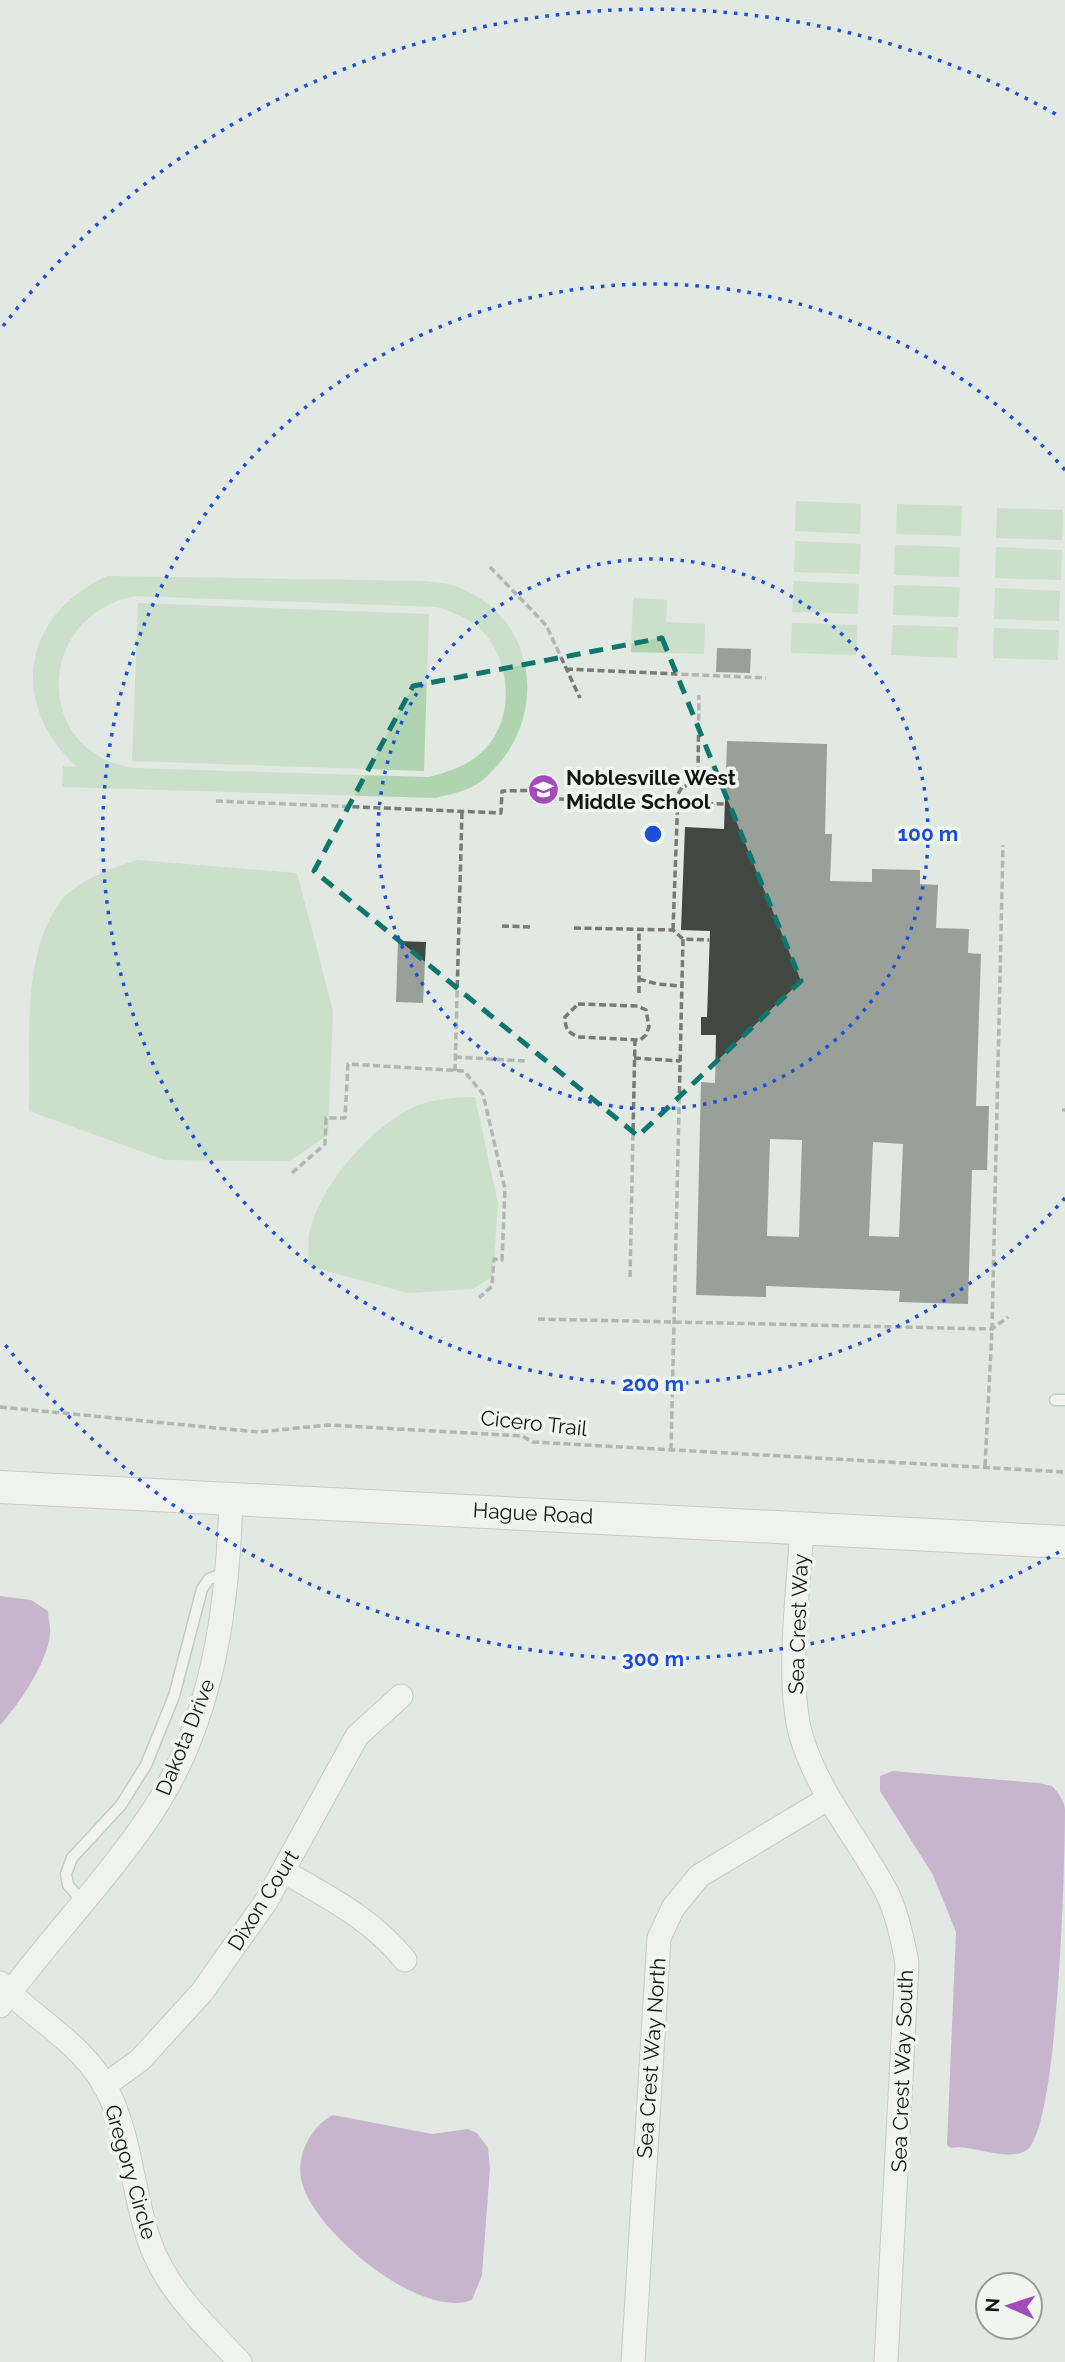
<svg xmlns="http://www.w3.org/2000/svg" width="1065" height="2362" font-family="Raleway,sans-serif">
  <style>
    .green { fill: #b1d4b0; fill-rule: evenodd }
    .water { fill: #a679b5 }
    .building { fill: #424742; fill-rule: evenodd }
    .lines { fill: none; stroke-linecap: round; stroke-linejoin: round }
    .service-casing { stroke: #a3a9a3; stroke-width: 13 }
    .minor-casing { stroke: #a3a9a3; stroke-width: 25 }
    .secondary-casing { stroke: #a3a9a3; stroke-width: 34 }
    .path { stroke: #777a77; stroke-width: 3.5; stroke-dasharray: 7 3.5; stroke-linecap: butt }
    .service { stroke: #fff; stroke-width: 10 }
    .minor { stroke: #fff; stroke-width: 23 }
    .secondary { stroke: #fff; stroke-width: 32 }
    .marked { fill: none; stroke: #0f766e; stroke-width: 5; stroke-dasharray: 14 9; stroke-linejoin: round }
    .ring { fill: none; stroke: #1d4ed8; stroke-width: 3.5; stroke-dasharray: 3.5 7 }
    .labels { text-anchor: middle; dominant-baseline: central; stroke-width: 7; stroke-linejoin: round; paint-order: stroke }
    .poi-label { font-size: 21px; font-weight: bold; fill: #141614; stroke: #f0f6ef; text-anchor: start }
    .street-label { font-size: 21px; fill: #141614; stroke: #f0f6ef }
    .centre { fill: #1d4ed8; stroke: #f0f6ef; stroke-width: 3.5 }
    .ring-label { font-size: 21px; text-anchor: middle; font-weight: bold; fill: #1d4ed8; stroke: #f0f6ef; stroke-width: 7; stroke-linejoin: round; paint-order: stroke }
  </style>
  <rect width="100%" height="100%" fill="#e2e8e2"/>
  <!-- green -->
  <path class="green" d="M796 501 861 504 860 534 795 531Z
    M897 504 962 506 961 536 896 534Z
    M997 508 1063 510 1062 540 996 538Z
    M795 541 861 544 859 574 794 572Z
    M895 545 960 547 959 577 894 575Z
    M996 547 1062 550 1061 580 995 578Z
    M107 576 422 581C432 582 444 582 454 586 535 612 550 713 493 770 488 775 483 781 477 784 464 792 450 794 436 798L62 787 63 766 77 767C8 704 22 615 107 576ZM136 596 437 607C449 611 461 615 472 622 510 649 518 713 486 748 470 765 449 772 428 777L135 768C32 755 34 614 136 596Z
    M794 581 859 584 858 614 792 612Z
    M894 585 960 587 958 617 893 615Z
    M995 588 1060 591 1059 621 994 619Z
    M633 598 667 600 666 622 705 624 704 654 631 652Z
    M138 603 429 614 424 771 132 761Z
    M792 623 857 625 856 655 791 653Z
    M893 625 958 627 957 658 891 655Z
    M994 628 1059 630 1058 660 993 658Z
    M137 860 297 873 333 1011 328 1135 290 1161 165 1160 29 1111C31 1045 20 956 61 901 76 881 114 867 137 860Z
    M475 1097 498 1204 493 1276 473 1289 408 1293 308 1266C309 1252 307 1235 312 1223 326 1180 371 1128 412 1108 432 1098 454 1098 475 1097Z"/>
  <!-- water -->
  <path class="water" d="M0 1596 31 1600 48 1611C48 1618 51 1626 50 1633 49 1660 18 1706 0 1725Z
    M893 1771 1038 1783 1052 1786C1058 1792 1064 1801 1065 1809 1065 1861 1059 2114 1029 2148 1013 2165 970 2143 951 2148L947 2145 956 1932 933 1875 880 1791V1776Z
    M333 2115 432 2134 468 2129 477 2133 488 2148 490 2168 482 2275 472 2300C420 2320 315 2232 302 2183 295 2157 310 2127 333 2115Z"/>
  <!-- building -->
  <path class="building" d="M717 648 751 649 750 673 716 672Z
    M727 741 827 744 825 834H832L830 881 872 882V869L920 870V884L938 885 936 928 969 929 968 953 981 954 976 1106H989L987 1170H972L968 1304 899 1302 900 1291 766 1286V1297L696 1295 701 1082 715 1083 716 1035H701V1017H707L710 931 681 930 685 827 724 829ZM770 1139 802 1140 799 1237 767 1236ZM873 1142 903 1144 899 1237 869 1236Z
    M398 941 426 942 423 1003 396 1002Z"/>
  <g class="lines">
    <defs>
      <path id="service" d="M1055 1400H1065
        M83 1902 68 1885 66 1874 72 1858 121 1805 146 1765 174 1696 202 1589 209 1579 228 1572"/>
      <path id="minor" d="M802 1527C799 1586 785 1685 802 1739 820 1796 860 1841 887 1893 898 1916 903 1940 907 1964L886 2362
        M283 1871C328 1897 372 1919 405 1960
        M0 1983C37 2022 86 2044 110 2096 131 2141 133 2193 149 2240 166 2290 204 2324 240 2362
        M0 2006C48 1940 106 1881 151 1814 213 1721 228 1607 231 1498
        M104 2086 140 2060 202 1992 267 1900 357 1736 401 1696
        M633 2362 659 1938 673 1908 699 1876 829 1798"/>
      <path id="secondary" d="M0 1487 1065 1542"/>
    </defs>
    <!-- service casing -->
    <use href="#service" class="service-casing"/>
    <!-- minor casing -->
    <use href="#minor" class="minor-casing"/>
    <!-- secondary casing -->
    <use href="#secondary" class="secondary-casing"/>
    <!-- path -->
    <path class="path" d="M490 567 546 625 580 698
      M566 669 766 678
      M216 801 501 813 502 791 543 790 555 799 725 804
      M502 926 531 927
      M574 928 673 930 683 939
      M673 930 678 794 682 787 695 783 698 774 699 695
      M639 979 657 984 681 986
      M639 993V929
      M578 1004 638 1006 646 1010 649 1027 646 1035 640 1040 578 1037C567 1032 565 1028 565 1017Z
      M455 1057 525 1061
      M634 1058 680 1061
      M455 1071 462 811
      M1062 1110H1065
      M292 1173 325 1144 326 1118H345L348 1064 464 1071 483 1094 505 1189 502 1260 494 1259 492 1286 479 1298
      M630 1277 635 1039
      M538 1319 992 1329 1008 1317
      M0 1407 258 1432 328 1425 522 1436 533 1442 1065 1472
      M671 1450 683 939 709 940
      M985 1466 992 1329 1003 845"/>
    <!-- service -->
    <use href="#service" class="service"/>
    <!-- minor -->
    <use href="#minor" class="minor"/>
    <!-- secondary -->
    <use href="#secondary" class="secondary"/>
  </g>
  <!-- marked area -->
  <path d="M0 0H1065V2362H0ZM662 638 801 981 638 1136 314 871 413 686Z" fill="#e2e8e2" fill-opacity=".55" fill-rule="evenodd"/>
  <path class="marked" d="M662 638 801 981 638 1136 314 871 413 686Z"/>
  <!-- distance rings -->
  <g class="ring">
    <circle cx="653" cy="834" r="275"/>
    <path d="M1065 1198A550 550 0 1 1 1065 470"/>
    <path d="M1059 1552A825 825 0 0 1 3 1342M3 326A825 825 0 0 1 1059 116"/>
  </g>
  <!-- icons -->
  <defs>
    <symbol id="school-disc" viewBox="-11 -11 22 22"><circle r="9.5" fill="#a14cba" stroke="#f0f6ef"/><path d="M0-5L7-2L0 1L-7-2ZM-4 1L0 2.5L4 1V4Q0 6-4 4Z" fill="#fff"/></symbol>
  </defs>
  <g fill-rule="evenodd">
    <use href="#school-disc" x="526" y="772" width="35" height="35"/>
  </g>
  <g class="labels">
    <!-- poi labels -->
    <g class="poi-label">
      <text x="566" y="777">Noblesville West<tspan x="566" dy="24">Middle School</tspan></text>
    </g>
    <!-- street labels -->
    <g class="street-label">
      <text transform="translate(534 1423) rotate(6)">Cicero Trail</text>
      <text transform="translate(533 1513) rotate(3)">Hague Road</text>
      <text transform="translate(798 1624) rotate(-88)">Sea Crest Way</text>
      <text transform="translate(185 1737) rotate(-68)">Dakota Drive</text>
      <text transform="translate(263 1900) rotate(-58)">Dixon Court</text>
      <text transform="translate(651 2058) rotate(-86)">Sea Crest Way North</text>
      <text transform="translate(902 2071) rotate(-88)">Sea Crest Way South</text>
      <text transform="translate(131 2172) rotate(74)">Gregory Circle</text>
    </g>
  </g>
  <circle cx="653" cy="834" r="10" class="centre"/>
  <g class="ring-label">
    <text x="928" y="841">100 m</text>
    <text x="653" y="1391">200 m</text>
    <text x="653" y="1666">300 m</text>
  </g>
  <!-- north arrow -->
  <g transform="translate(1009 2306) rotate(273)"><circle r="33" fill="#f0f6ef" stroke="#989c97" stroke-width="2"/>
  <path d="M0-5L12 26L0 18L-12 26Z" fill="#a14cba"/>
  <text y="-10" font-size="19" font-weight="bold" text-anchor="middle" fill="#141614">N</text>
  </g>
</svg>
